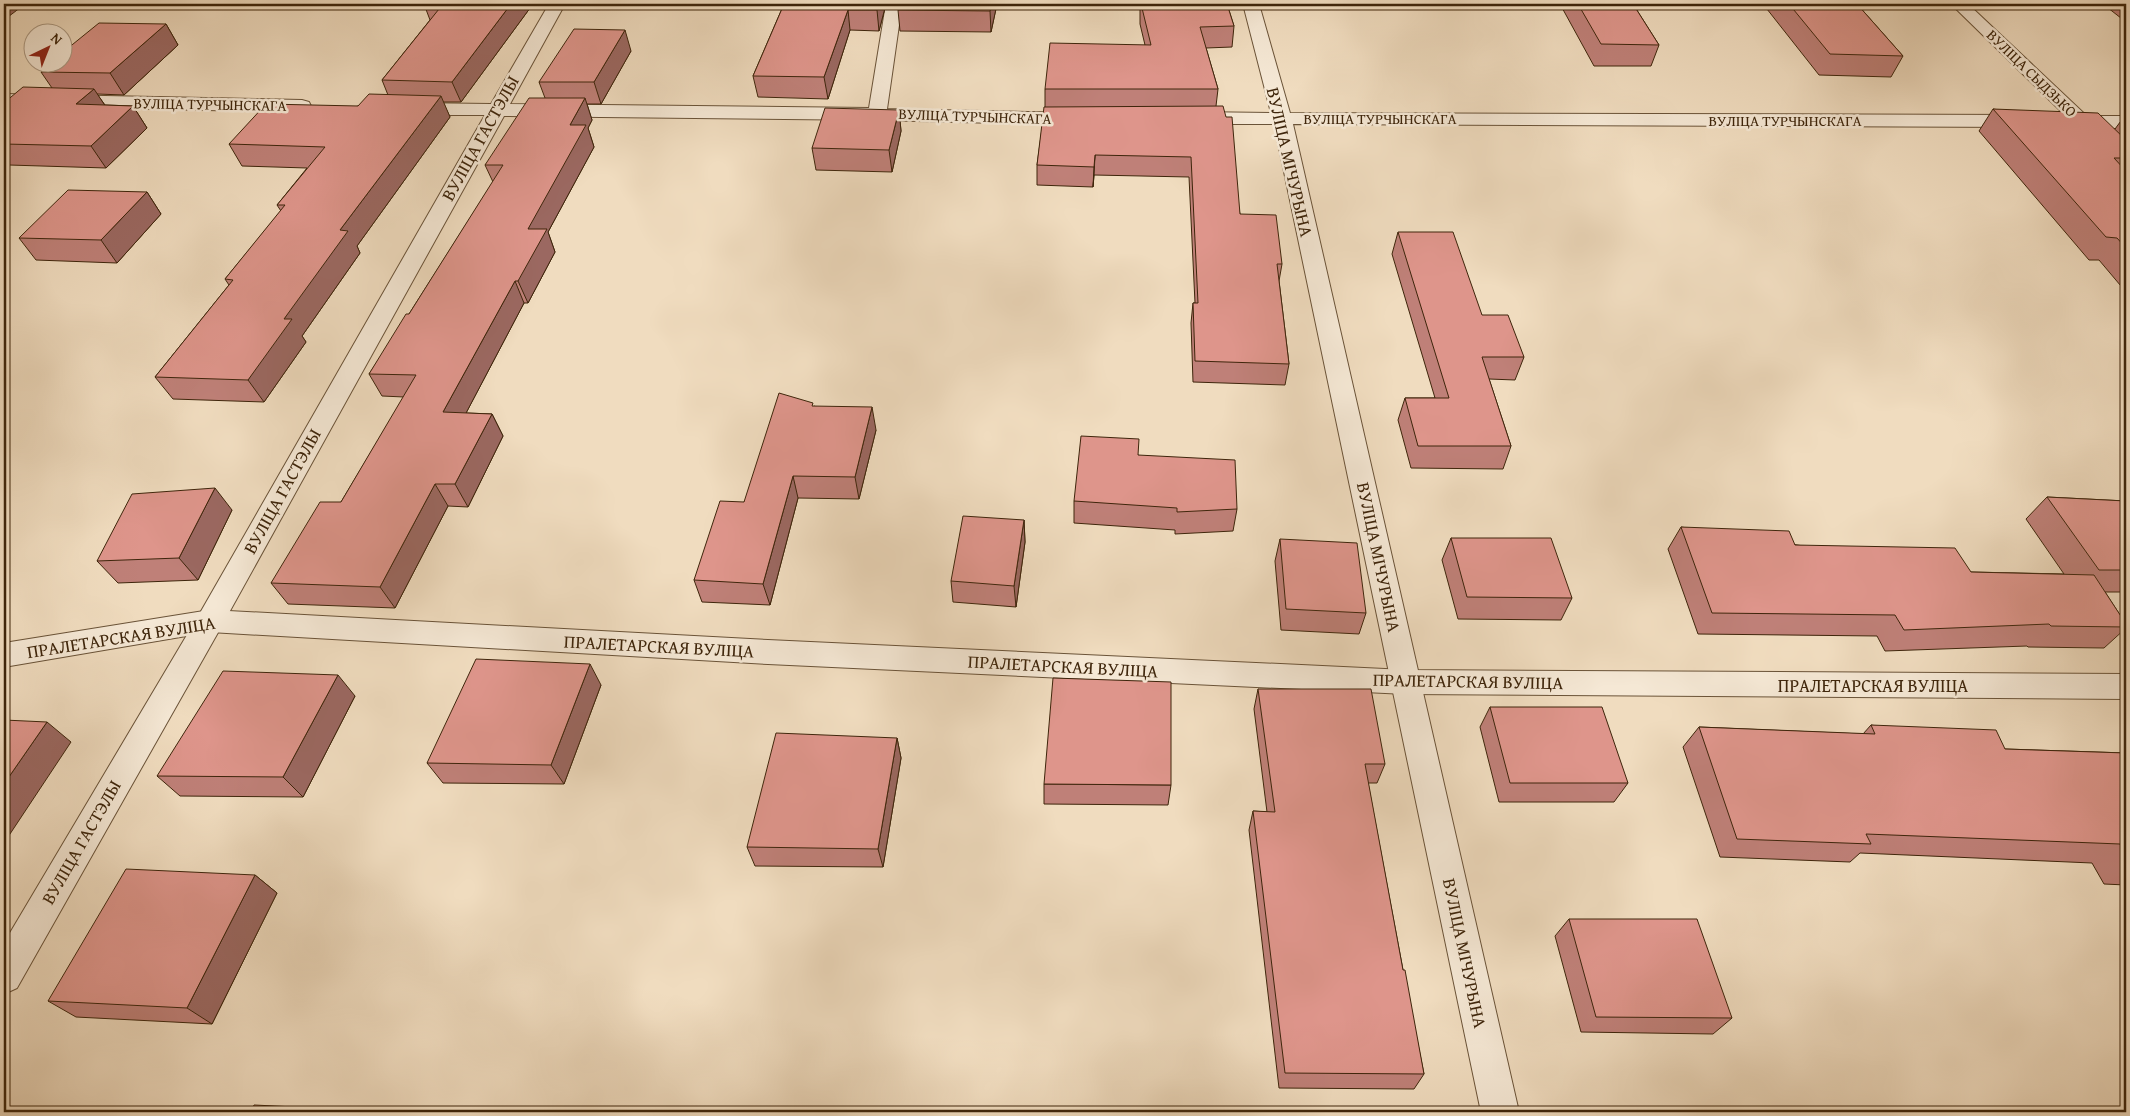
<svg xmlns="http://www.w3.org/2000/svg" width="2130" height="1116" font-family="'Gentium Book Plus',serif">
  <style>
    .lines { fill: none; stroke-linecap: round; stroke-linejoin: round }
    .minor-casing { stroke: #6a5338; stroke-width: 2 }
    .tertiary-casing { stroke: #6a5338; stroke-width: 2 }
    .minor { fill: #f5e8d5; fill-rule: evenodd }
    .tertiary { fill: #f5e8d5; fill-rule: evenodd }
    .wall { fill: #bf8078; stroke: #3e250b }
    .shaded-wall { fill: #9b6861; stroke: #3e250b }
    .building { fill: #de958b; stroke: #3e250b }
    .labels { text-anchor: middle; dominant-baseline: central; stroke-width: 5; stroke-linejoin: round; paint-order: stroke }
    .far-street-label { font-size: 15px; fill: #3e250b; stroke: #f5e8d5 }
    .street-label { font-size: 18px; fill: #3e250b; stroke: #f5e8d5 }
  </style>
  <rect width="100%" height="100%" fill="#f0dcbf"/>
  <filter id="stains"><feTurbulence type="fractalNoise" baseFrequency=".004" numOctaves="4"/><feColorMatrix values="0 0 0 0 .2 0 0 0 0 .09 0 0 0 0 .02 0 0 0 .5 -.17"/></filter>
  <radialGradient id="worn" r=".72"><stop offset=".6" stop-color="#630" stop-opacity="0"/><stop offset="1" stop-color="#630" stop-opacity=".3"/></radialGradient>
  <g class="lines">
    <defs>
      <path id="minor" d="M549 4H565L510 104 869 108 886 4H902L887 109 1080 113 1087 115 1089 119 1087 123 1080 125 877 120 504 116 220 629 17 988 4 994V943L200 613 485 115H410L403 113 401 109 403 105 410 103 491 104Z
        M1243 4H1259L1290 113 2022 115 2029 117 2032 121 2029 125 2022 127 1293 124 1519 1112H1481L1274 124H1195L1188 122 1186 118 1188 114 1195 112 1271 113Z
        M4 94 302 100 309 102 311 106 309 110 302 112 4 106Z
        M2070 116H2126V128H2070L2063 126 2060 122 2063 118Z"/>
      <path id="tertiary" d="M1951 4H1968L2126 153V170L2119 168Z
        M210 610 768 640 1406 670 2126 674V699L1406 694 768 664 210 632 4 667V643Z"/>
    </defs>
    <!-- minor casing -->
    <use href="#minor" class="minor-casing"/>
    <!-- tertiary casing -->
    <use href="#tertiary" class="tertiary-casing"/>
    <!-- minor -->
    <use href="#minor" class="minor"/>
    <!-- tertiary -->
    <use href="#tertiary" class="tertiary"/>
  </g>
  <!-- wall -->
  <path class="wall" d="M424 4H533L461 102H443L450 117 357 246 360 253 302 336 306 342 264 402 173 399 155 377 229 285 225 279 281 211 277 205 307 168 242 166 229 144 358 106 388 95 382 80 430 20Z
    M784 4H886L879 31 850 30 828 99 758 97 753 76Z
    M899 4H997L991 32 900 31 898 10Z
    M1139 4H1227L1234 26 1232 47 1206 48 1218 89 1216 106 1240 214 1282 264 1279 281 1289 364 1285 385 1193 382 1191 323 1193 303H1195L1189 177 1094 175 1093 187 1037 185V165L1045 107V89L1145 45 1140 24V9Z
    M1560 4H1633L1659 45 1651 66H1594Z
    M1763 4H1857L1903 56 1891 77 1819 75Z
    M2103 4H2126V22Z
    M166 24 178 45 124 95 97 94 105 105 133 106 147 128 106 168 9 165 4 170V102L52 88 41 72Z
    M631 51 601 104H587L592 120 588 128 594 147 548 232 555 252 528 303H524L466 413 492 414 503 436 468 507 448 506 395 608 288 604 271 583 341 502 404 397 382 396 369 374 409 314 493 182 485 165 545 98 539 82Z
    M1993 109 2115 129 2126 114V292L2099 260H2089L1979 131Z
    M899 110 901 131 892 172 816 170 812 148Z
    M147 192 161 214 117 263 36 260 19 238Z
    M1398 232 1524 357 1515 380 1489 379 1511 446 1503 469 1411 468 1398 420 1405 398H1435L1392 254Z
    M814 406 876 430 859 499 798 498 770 605 702 602 694 580 744 502Z
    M1138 455 1237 509 1233 531 1175 534V530L1074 523V501Z
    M2047 497 2126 501V592H2105L2126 624V628L2104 648 2028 647 2027 646 1885 651 1877 636 1698 634 1668 549 1681 527 1971 572 2064 574 2026 519Z
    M232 510 198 580 118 583 97 561Z
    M1024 520 1025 542 1016 607 953 602 951 581Z
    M1451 538 1572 598 1561 620 1458 619 1442 560Z
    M1280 539 1366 613 1359 634 1281 630 1275 561Z
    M601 685 564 784 443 783 427 763Z
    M1258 689 1385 764 1377 783H1368L1403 970 1424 1074 1414 1089 1279 1088 1249 830 1253 811 1267 812 1254 709Z
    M355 696 303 797 180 796 157 776Z
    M1490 707 1628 783 1614 802H1499L1480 727Z
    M1871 725 2005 749 2126 753V885L2104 884 2092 863 1860 853 1850 862 1720 857 1683 747 1699 727 1863 734Z
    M897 738 901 758 883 867 755 866 747 847Z
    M1044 784 1171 785 1168 805 1044 804Z
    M255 875 277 893 212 1024 76 1017 48 1001Z
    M1569 919 1732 1018 1713 1034 1581 1032 1555 936Z"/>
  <!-- shaded-wall -->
  <path class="shaded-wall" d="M4 4H25L4 20Z
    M511 4H533L461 102 452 82Z
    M878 4H886L879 31 877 10Z
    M992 4H997L991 32 990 11Z
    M848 10 850 30 828 99 824 77Z
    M166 24 178 45 124 95 110 73Z
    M625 30 631 51 601 104 594 82Z
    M94 89 108 110 76 104Z
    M441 96 450 117 357 246 360 253 302 336 306 342 264 402 248 380 284 319 340 230Z
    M585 98 592 120 588 128 594 147 548 232 555 252 528 303 518 281 528 229 570 125Z
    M133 106 147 128 106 168 91 146Z
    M899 110 901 131 892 172 889 150Z
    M1095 155 1094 175 1093 187 1094 167Z
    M4 159 9 165 4 170Z
    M147 192 161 214 117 263 101 240Z
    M515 281 524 303 455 434 443 412Z
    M872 407 876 430 859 499 855 477Z
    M492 414 503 436 468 507 455 484Z
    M793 476 798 498 770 605 763 584Z
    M435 484 448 506 395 608 380 587Z
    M215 488 232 510 198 580 179 558Z
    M1024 520 1025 542 1016 607 1014 586Z
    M590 664 601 685 564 784 551 765Z
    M338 675 355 696 303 797 283 777Z
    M47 722 71 742 4 843V784Z
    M897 738 901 758 883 867 878 849Z
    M255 875 277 893 212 1024 187 1008Z"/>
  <!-- building -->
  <path class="building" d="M443 4H511L452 82 382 80Z
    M784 4H878L877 10H848L824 77 753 76Z
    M899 4H992L990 11 898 10Z
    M1141 4H1227L1234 26 1200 27 1218 89H1045L1050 43 1151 45Z
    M1578 4H1633L1659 45 1601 44Z
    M1789 4H1857L1903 56 1830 54Z
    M99 23 166 24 110 73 41 72 52 62H62V53Z
    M574 29 625 30 594 82H539Z
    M23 87 94 89 76 104 133 106 91 146 4 144V102H5Z
    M369 94 441 96 340 230 348 231 284 319H292L248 380 155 377 233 280 225 279 285 205H277L325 147 229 144 266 104 358 106Z
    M529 98H585L570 125H586L528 229H547L518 281H515L443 412 492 414 455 484H435L380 587 271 583 320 502H341L416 375 369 374 406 314H409L503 165H485Z
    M1223 106 1226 117H1232L1240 214 1276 215 1282 264H1277L1289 364 1195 361 1193 303H1198L1191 157 1095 155 1094 167 1037 165 1044 107Z
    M825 108 899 110 889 150 812 148Z
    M1993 109 2098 113 2126 140V158H2114L2126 171V248L2117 238 2106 237Z
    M68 190 147 192 101 240 19 238Z
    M1398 232H1453L1482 315H1508L1524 357H1482L1511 446H1418L1405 398H1449Z
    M779 393 813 403 812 406 872 407 855 477 793 476 763 584 694 580 720 501 744 502Z
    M1081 436 1139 439 1138 455 1235 460 1237 509 1177 512V508L1074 501Z
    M215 488 179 558 97 561 132 494Z
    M2047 497 2126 501V570H2099Z
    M963 516 1024 520 1014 586 951 581Z
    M1681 527 1789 531 1795 545 1955 548 1971 572 2094 575 2126 624V627L2051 626 2049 624 1904 630 1895 615 1712 613Z
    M1451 538H1551L1572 598 1467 597Z
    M1280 539 1357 543 1366 613 1286 609Z
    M476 659 590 664 551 765 427 763Z
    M223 671 338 675 283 777 157 776Z
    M1053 678 1171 682V785L1044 784Z
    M1258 689H1371L1385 764H1365L1403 970H1405L1424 1074 1285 1073 1253 811 1275 812Z
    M1490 707H1602L1628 783H1510Z
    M4 720 47 722 4 784Z
    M1871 725 1996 730 2005 749 2126 753V856L2120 844 1866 834 1871 844 1737 839 1699 727 1875 734Z
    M776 733 897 738 878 849 747 847Z
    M126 869 255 875 187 1008 48 1001Z
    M1569 919H1697L1732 1018 1596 1017Z
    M254 1105 398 1112H251Z"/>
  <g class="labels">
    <!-- far-street labels -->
    <g class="far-street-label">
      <text transform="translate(2032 73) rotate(44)">ВУЛІЦА СЫДЗЬКО</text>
      <text transform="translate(210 104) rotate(1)">ВУЛІЦА ТУРЧЫНСКАГА</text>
      <text transform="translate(975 116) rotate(2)">ВУЛІЦА ТУРЧЫНСКАГА</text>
      <text x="1380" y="118">ВУЛІЦА ТУРЧЫНСКАГА</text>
      <text x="1785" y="120">ВУЛІЦА ТУРЧЫНСКАГА</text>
    </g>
    <!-- street labels -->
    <g class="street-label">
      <text transform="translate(480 138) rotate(-61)">ВУЛІЦА ГАСТЭЛЫ</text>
      <text transform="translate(1290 162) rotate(77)">ВУЛІЦА МІЧУРЫНА</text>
      <text transform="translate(282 491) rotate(-61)">ВУЛІЦА ГАСТЭЛЫ</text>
      <text transform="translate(1379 557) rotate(78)">ВУЛІЦА МІЧУРЫНА</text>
      <text transform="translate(121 637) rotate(-9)">ПРАЛЕТАРСКАЯ ВУЛІЦА</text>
      <text transform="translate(659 646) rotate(3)">ПРАЛЕТАРСКАЯ ВУЛІЦА</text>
      <text transform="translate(1063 666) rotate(3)">ПРАЛЕТАРСКАЯ ВУЛІЦА</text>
      <text transform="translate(1468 681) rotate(1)">ПРАЛЕТАРСКАЯ ВУЛІЦА</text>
      <text x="1873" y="685">ПРАЛЕТАРСКАЯ ВУЛІЦА</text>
      <text transform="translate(81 842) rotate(-60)">ВУЛІЦА ГАСТЭЛЫ</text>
      <text transform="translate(1465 953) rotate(78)">ВУЛІЦА МІЧУРЫНА</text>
    </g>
  </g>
  <!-- margin -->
  <rect width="2130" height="1116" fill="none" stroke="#f0dcbf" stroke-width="20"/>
  <rect x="5" y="5" width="2120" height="1106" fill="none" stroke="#3e250b" stroke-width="2.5"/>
  <rect x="10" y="10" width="2110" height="1096" fill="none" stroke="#3e250b"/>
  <!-- north arrow -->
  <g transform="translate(48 48) rotate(43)"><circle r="24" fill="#f5e8d5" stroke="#ac9a84"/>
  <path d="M0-4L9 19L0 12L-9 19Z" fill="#8f2418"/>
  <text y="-8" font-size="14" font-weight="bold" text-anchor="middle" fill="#3e250b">N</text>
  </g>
  <rect width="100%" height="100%" filter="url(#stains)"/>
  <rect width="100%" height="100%" fill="url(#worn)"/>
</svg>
